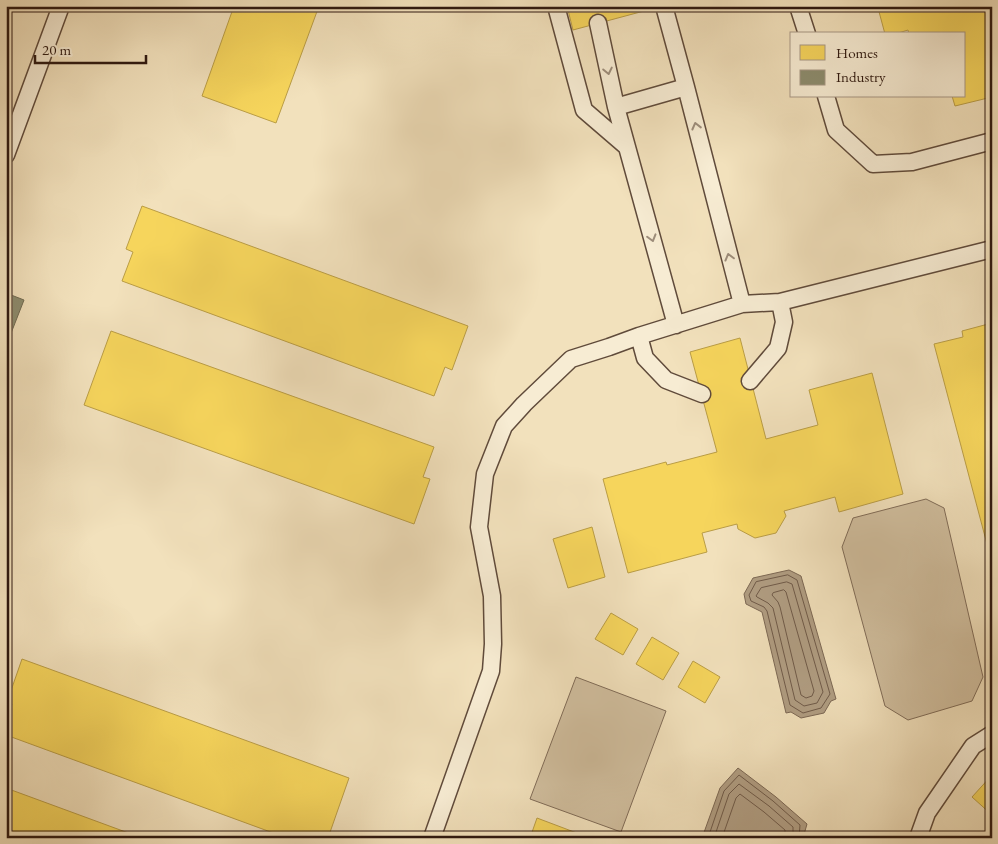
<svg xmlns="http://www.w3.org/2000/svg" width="998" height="844" font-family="'EB Garamond',serif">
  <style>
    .green { fill: #d1bf9f; stroke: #806c58 }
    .water { fill: #b09d82; stroke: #7c6854 }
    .homes { fill: #f6d55c; stroke: #ba9d45 }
    .industry { fill: #8c8c6e; stroke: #706a52 }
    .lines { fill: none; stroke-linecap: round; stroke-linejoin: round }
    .shore { stroke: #705b49; stroke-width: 1 }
    .service-casing { stroke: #604b3b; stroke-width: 19 }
    .service { stroke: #f7ecd3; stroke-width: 16 }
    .oneway { stroke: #9d8d7b }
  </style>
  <rect width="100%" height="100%" fill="#f2e1bc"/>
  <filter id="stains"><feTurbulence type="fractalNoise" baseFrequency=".004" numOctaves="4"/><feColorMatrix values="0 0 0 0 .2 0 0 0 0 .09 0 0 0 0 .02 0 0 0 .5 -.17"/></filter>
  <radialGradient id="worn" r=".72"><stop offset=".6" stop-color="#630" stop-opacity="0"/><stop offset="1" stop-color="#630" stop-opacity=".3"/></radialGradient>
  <!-- green -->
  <path class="green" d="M926 499 944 508 983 677 972 701 908 720 885 706 842 547 853 518Z
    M576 677 666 711 621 832 530 799Z"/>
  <!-- water -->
  <path class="water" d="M789 570 801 576 836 699 831 701 824 713 801 718 791 712 786 713 762 612 746 604 744 594 753 578Z
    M738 768 776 797 807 824 803 838H702L720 788Z"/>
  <!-- homes -->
  <path class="homes" d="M234 6H319L276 123 202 96Z
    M567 6H643L644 11 573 30Z
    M886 6H992V97L955 106 952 96H964V34H909L908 30 895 34H885L878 8Z
    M142 206 468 326 452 370 445 367 434 396 122 281 133 252 126 249Z
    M992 323V563L934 344 963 337 962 331Z
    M111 331 434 447 423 477 430 479 414 524 84 405Z
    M740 338 766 439 818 425 809 390 872 373 903 494 839 512 835 497 784 511 786 516 776 533 755 538 738 529 737 524 702 533 707 552 628 573 603 479 666 462 667 465 717 452 690 352Z
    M592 527 605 577 568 588 553 539Z
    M611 613 638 629 623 655 595 639Z
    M652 637 679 653 663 680 636 664Z
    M22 659 349 778 328 838H287L6 735V719L12 704 7 702Z
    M693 661 720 677 705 703 678 687Z
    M992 775V815L972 797Z
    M6 788 142 838H6Z
    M537 818 590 838H530Z"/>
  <!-- industry -->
  <path class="industry" d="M6 293 24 300 6 346Z"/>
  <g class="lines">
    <!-- shore -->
    <path class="shore" d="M788 575 797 580 830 694 821 708 803 713 790 705 767 611 764 607 751 601 749 595 756 582Z
      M787 582 792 584 823 692 817 703 804 706 795 700 773 608 768 603 757 597 756 596 761 588Z
      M784 590 786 592 814 691 812 696 806 698 801 695 780 607 778 602 772 595 773 593Z
      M708 838 724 791 739 775 773 801 800 825 799 838
      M714 838 729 794 739 784 769 806 793 827V838
      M722 838 736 798 740 794 764 812 785 830V838"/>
    <defs>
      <path id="service" d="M556 6 584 110 627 147
        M664 6 686 87 742 304
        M798 6 807 34
        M598 23 616 107 676 325
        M826 96 836 130 873 164 912 162 992 141
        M616 107 686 87
        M6 155 61 6
        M639 336 645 358 666 380 702 394
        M750 381 778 348 784 322 780 302
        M432 838 491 671 493 644 492 596 479 527 485 474 504 426 524 404 571 359 609 347 639 336 742 304 780 302 992 249
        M918 838 927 813 973 746 992 734"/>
    </defs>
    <!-- service casing -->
    <use href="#service" class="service-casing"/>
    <!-- service -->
    <use href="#service" class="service"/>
  </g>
  <!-- one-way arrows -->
  <defs><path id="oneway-chevron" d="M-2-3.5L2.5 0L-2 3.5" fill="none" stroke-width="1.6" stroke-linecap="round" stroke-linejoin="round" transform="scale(1.25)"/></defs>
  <g class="oneway">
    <use href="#oneway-chevron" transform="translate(608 71) rotate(78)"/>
    <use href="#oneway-chevron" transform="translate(696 126) rotate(-104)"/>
    <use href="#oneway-chevron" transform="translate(652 238) rotate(74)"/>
    <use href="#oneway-chevron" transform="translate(729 257) rotate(-105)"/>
  </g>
  <!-- margin -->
  <rect width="998" height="844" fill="none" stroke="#f2e1bc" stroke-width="25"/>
  <rect x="8" y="8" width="983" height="829" fill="none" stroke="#2f1910" stroke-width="2.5"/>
  <rect x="12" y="12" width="973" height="819" fill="none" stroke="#2f1910"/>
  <!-- legend -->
  <rect x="790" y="32" width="175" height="65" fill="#f7ecd3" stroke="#a79885"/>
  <rect x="800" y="45" width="25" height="15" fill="#f6d55c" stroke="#a79885"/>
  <text x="836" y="58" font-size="15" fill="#2f1910">Homes</text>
  <rect x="800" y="70" width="25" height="15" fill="#8c8c6e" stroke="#a79885"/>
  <text x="836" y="82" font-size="15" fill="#2f1910">Industry</text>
  <!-- scale -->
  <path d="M35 55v8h111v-8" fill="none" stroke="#2f1910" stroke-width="2.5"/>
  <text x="42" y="55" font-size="15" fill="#2f1910" stroke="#f7ecd3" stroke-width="4" paint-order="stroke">20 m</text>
  <rect width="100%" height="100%" filter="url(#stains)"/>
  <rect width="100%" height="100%" fill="url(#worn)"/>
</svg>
